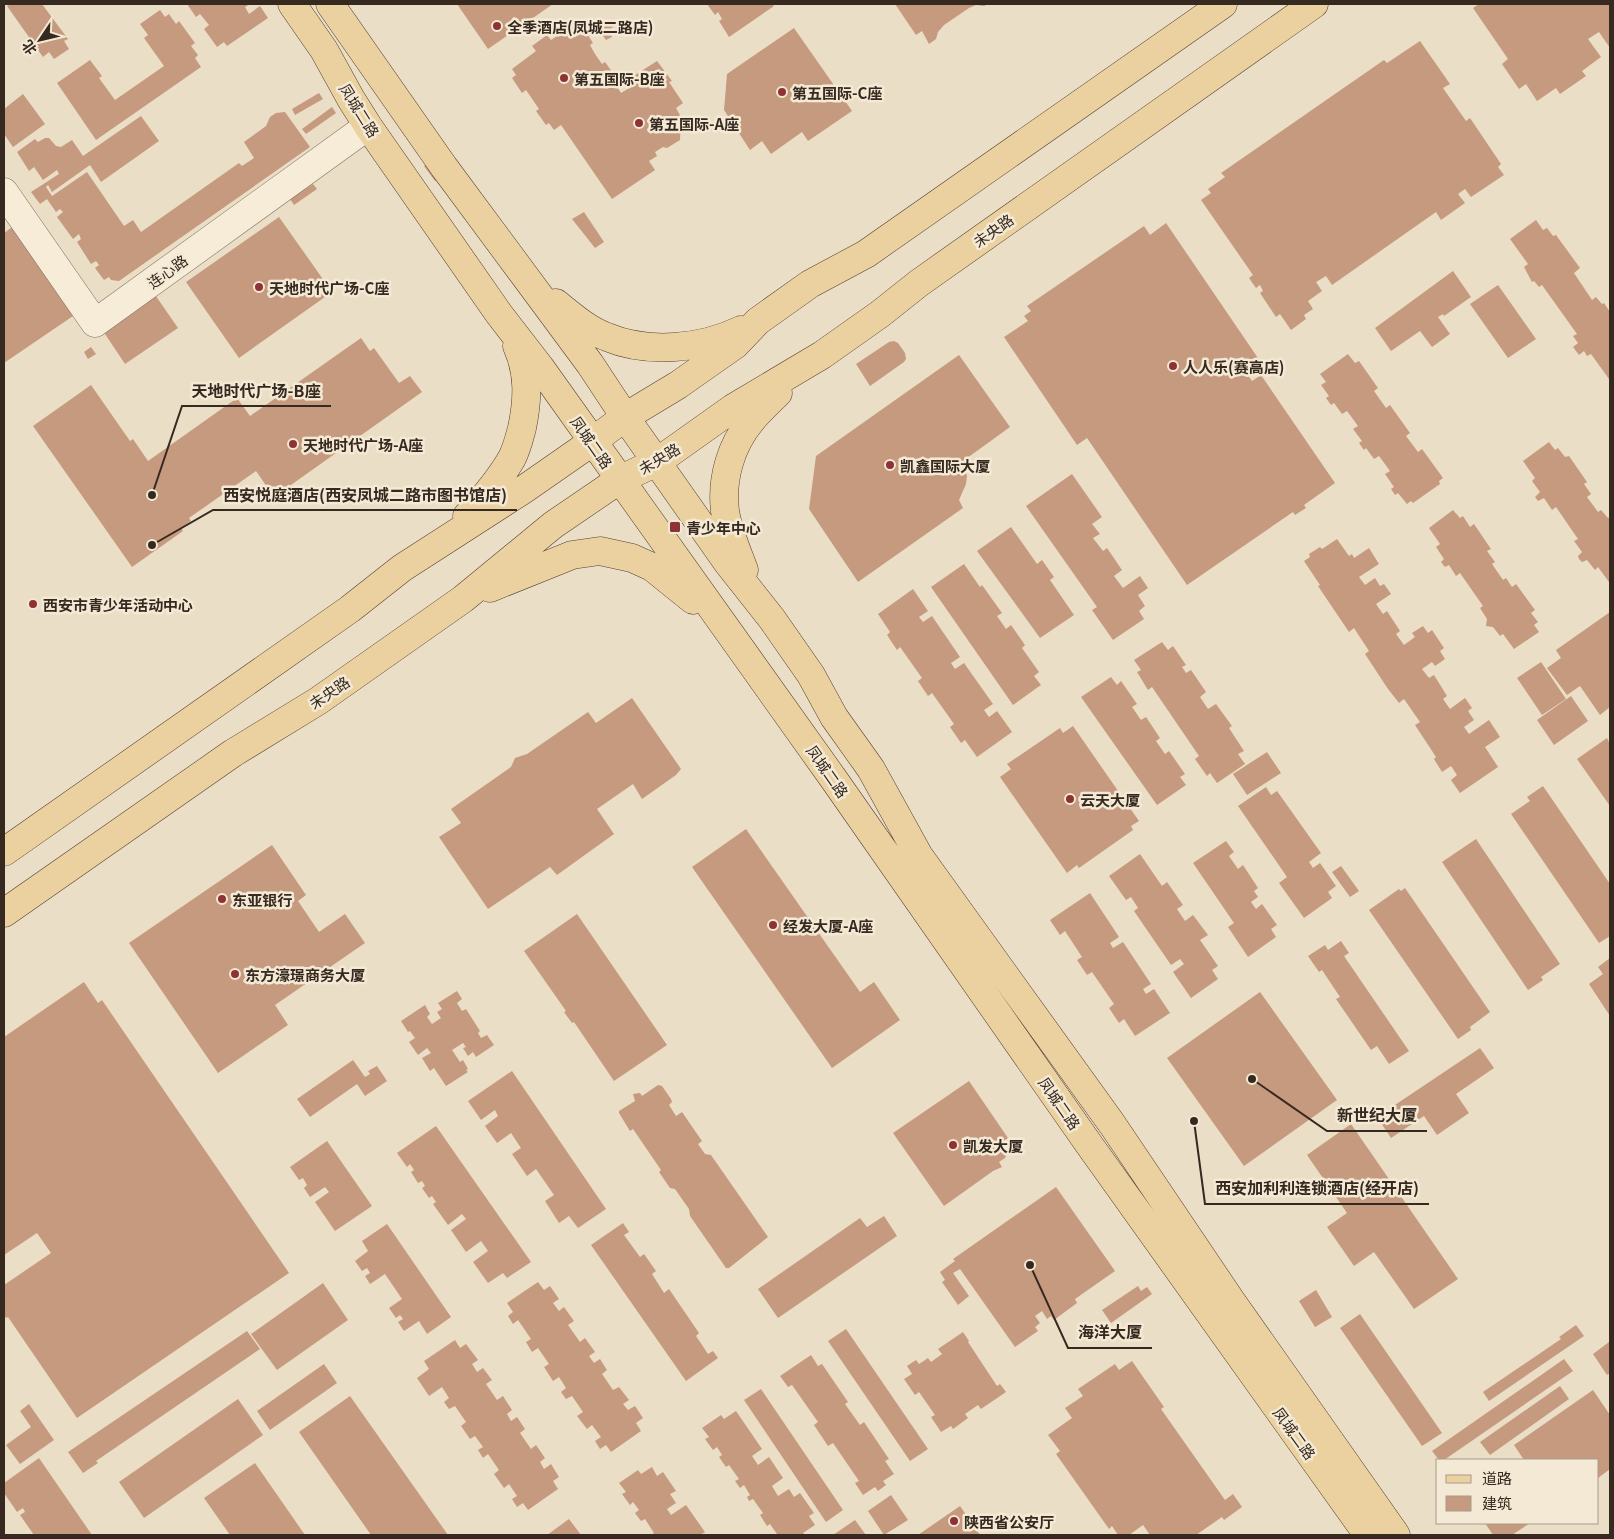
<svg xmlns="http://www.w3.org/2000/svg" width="1614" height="1539" font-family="Georgia,'Noto Sans SC',serif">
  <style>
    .building { fill: #c69a7e }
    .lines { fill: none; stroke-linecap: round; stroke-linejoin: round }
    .minor-casing { stroke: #84705d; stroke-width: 29 }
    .major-casing { stroke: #523f31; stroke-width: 29 }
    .minor { stroke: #f6ecd8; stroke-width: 28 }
    .major { stroke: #ebd1a0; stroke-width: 28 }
    .poi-dot { fill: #8e3235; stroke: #f3e9d4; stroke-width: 2 }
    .labels { text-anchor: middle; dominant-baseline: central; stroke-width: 5; stroke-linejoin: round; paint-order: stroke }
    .poi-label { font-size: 15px; font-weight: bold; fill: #362920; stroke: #f3e9d4; text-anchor: start }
    .street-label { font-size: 15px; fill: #362920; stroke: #f3e9d4 }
    .leader { fill: none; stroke: #362920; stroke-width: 2 }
    .callout-dot { fill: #362920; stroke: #f3e9d4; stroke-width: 2 }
    .callout-label { font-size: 16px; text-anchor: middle; font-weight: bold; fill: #362920; stroke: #f3e9d4; stroke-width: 5; stroke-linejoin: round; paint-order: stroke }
  </style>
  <rect width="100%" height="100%" fill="#ebdec6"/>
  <!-- building -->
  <path class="building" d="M11 4H42L68 39 64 41 69 49 54 59 49 52 43 57 7 6Z
    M187 4H250L245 7 249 14 260 6 268 18 227 46 224 42 217 47 204 29 209 25 200 14 196 17Z
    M457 4H553L488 49Z
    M707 4H772L774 6 729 37 719 21 722 19 718 12 715 15Z
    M895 4H988L984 6 976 5 969 8 944 25 938 32 936 39 929 44 922 31 916 35Z
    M1479 4H1610V48L1599 32 1588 39 1601 57 1582 71 1586 76 1560 94 1556 88 1537 101 1526 84 1519 89 1502 64 1508 59 1473 8Z
    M160 10 165 17 169 14 176 24 179 21 195 43 191 46 198 55 195 58 201 67 96 140 57 83 90 60 102 76 99 78 115 100 164 66 144 38 148 35 140 24Z
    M610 21 614 26 609 30 612 37 606 40 598 29Z
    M575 24 583 34 586 32 593 43 590 45 595 54 602 64 605 62 613 73 610 76 621 93 639 82 635 75 657 61 672 81 669 82 683 103 676 108 681 117 680 140 667 148 663 147 655 152 657 156 649 161 655 170 612 199 561 125 554 130 549 123 546 125 536 111 539 109 526 90 522 93 512 78 516 75 512 69 536 51 532 46 547 35 551 40Z
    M794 28 852 111 808 141 802 132 771 154 762 141 750 150 724 110 727 74Z
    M1420 41 1450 84 1443 88 1466 121 1470 118 1501 164 1498 167 1504 175 1471 197 1465 189 1458 194 1465 203 1441 220 1436 212 1332 285 1326 276 1316 282 1322 291 1308 301 1313 309 1304 315 1306 319 1291 330 1280 314 1276 317 1260 293 1263 291 1260 285 1256 288 1249 278 1253 275 1201 200 1211 193 1208 189 1225 177 1221 173 1384 60 1387 63Z
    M319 93 323 99 295 115 292 109Z
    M23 94 45 124 13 147 4 134V109Z
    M332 107 336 113 306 134 302 129Z
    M285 112 310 147 119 281 111 280 109 277 104 280 95 268 99 265 96 261 91 264 77 242 81 239 79 234 73 239 57 217 63 212 60 209 56 212 47 199 40 204 31 192 59 174 57 170 43 180 34 167 29 171 17 152 35 139 38 142 45 138H49L56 146 61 147 72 140 83 156 141 116 159 141 101 182 90 165 52 192 48 185 46 187 52 196 87 172 124 226 133 220 141 232 239 163 242 166 254 158 244 142 266 126 270 117 276 113Z
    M427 164 438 179 435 181 424 166Z
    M313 184 317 189 294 205 290 199Z
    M584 212 604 242 595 248 572 219Z
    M279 217 332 292 239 358 186 282Z
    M1536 220 1543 230 1547 228 1553 236 1556 235 1580 268 1574 273 1592 300 1596 297 1602 304 1604 303 1610 312V378L1609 379 1591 354 1587 356 1584 351 1579 355 1573 347 1578 343 1573 336 1577 334 1542 285 1539 287 1534 281 1532 282 1524 267 1528 264 1510 239Z
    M1166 223 1262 364 1247 374 1252 381 1261 375 1335 483 1304 505 1306 508 1295 515 1293 512 1187 585 1087 438 1077 445 1004 337 1028 321 1024 316 1031 311 1027 306 1144 226 1150 235Z
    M15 225 76 314 4 363V233Z
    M1453 271 1471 297 1444 316 1443 314 1438 317 1450 334 1432 347 1420 331 1391 351 1375 328Z
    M1498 285 1536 339 1508 358 1470 304Z
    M151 289 178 328 125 364 101 328Z
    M361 338 370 351 374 348 399 383 410 376 422 392 274 497 256 471 189 518 191 521 181 528 183 531 132 567 33 426 91 385 130 441 133 439 148 461 237 398 250 416Z
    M894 341 898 343 905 353 906 359 904 362 870 386 856 364 889 342Z
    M91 347 96 354 88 359 84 352Z
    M1348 354 1355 363 1359 361 1378 388 1374 391 1386 408 1390 405 1410 433 1406 436 1418 452 1422 449 1443 478 1439 481 1440 484 1413 503 1411 501 1407 504 1398 493 1395 495 1391 489 1394 487 1385 474 1390 471 1379 456 1374 459 1366 448 1364 450 1359 443 1362 441 1353 429 1358 426 1347 411 1342 414 1334 403 1331 405 1326 398 1329 396 1321 385 1326 382 1320 374Z
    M959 355 1010 427 963 461 967 476 966 484 959 500 963 508 858 582 809 509 816 456Z
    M1549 442 1555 450 1558 448 1565 457 1569 456 1587 482 1584 484 1591 494 1587 497 1598 512 1601 510 1608 518 1610 517V581L1609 582 1598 567 1595 570 1587 560 1582 562 1579 559 1578 556 1582 552 1574 541 1578 539 1556 507 1552 510 1544 498 1538 501 1535 497 1540 492 1532 481 1535 478 1523 461Z
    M1072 474 1102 517 1092 524 1100 534 1093 538 1103 551 1107 548 1122 570 1114 576 1123 588 1140 576 1148 588 1138 595 1145 606 1139 611 1144 619 1113 640 1092 610 1097 607 1026 506Z
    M1453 510 1460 518 1463 516 1470 527 1474 524 1491 549 1487 551 1495 562 1492 564 1503 580 1506 578 1512 587 1516 584 1535 610 1531 613 1538 622 1534 625 1539 632 1514 649 1503 634 1500 636 1493 627 1486 626 1487 619 1480 608 1483 606 1460 573 1456 576 1449 565 1445 567 1441 562 1444 559 1436 547 1440 544 1429 528Z
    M1011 527 1037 564 1042 560 1054 577 1050 580 1074 615 1040 638 977 551Z
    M1337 539 1349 556 1352 554 1354 558 1369 548 1379 564 1359 577 1365 585 1375 578 1380 586 1384 584 1391 594 1376 604 1383 614 1387 611 1400 631 1396 634 1404 645 1415 637 1412 633 1423 626 1428 633 1432 630 1444 648 1440 651 1445 659 1435 666 1432 662 1422 669 1429 678 1434 675 1447 696 1443 699 1450 709 1465 698 1472 708 1468 711 1474 720 1464 727 1469 734 1489 720 1500 737 1485 747 1498 767 1460 793 1451 780 1457 775 1451 766 1442 772 1434 759 1436 757 1415 725 1420 722 1404 699 1399 703 1388 689 1365 654 1369 651 1354 628 1349 632 1318 586 1320 585 1304 561 1310 557 1309 554 1320 547 1322 549Z
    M964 564 980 587 982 585 1002 613 997 616 1006 629 1011 625 1025 645 1022 648 1039 672 1034 676 1041 685 1013 705 931 587Z
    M913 589 928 611 919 617 923 622 932 616 960 657 951 663 955 669 964 663 993 704 984 710 989 717 997 711 1012 732 977 757 965 740 961 743 950 727 954 724 932 693 928 696 918 681 922 678 900 647 897 650 887 635 890 632 878 614Z
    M1610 612V707L1600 715 1580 686 1567 695 1547 668 1561 658 1556 650Z
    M1162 642 1168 650 1173 646 1186 665 1182 667 1186 673 1191 670 1206 692 1200 697 1208 709 1216 704 1232 726 1229 728 1244 751 1238 754 1245 764 1217 783 1210 773 1207 776 1195 759 1199 756 1152 687 1148 690 1137 672 1141 670 1134 660Z
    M1541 662 1566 699 1542 715 1517 678Z
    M1111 677 1117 685 1121 681 1137 704 1132 707 1141 720 1146 717 1160 738 1156 741 1165 754 1169 751 1185 774 1180 777 1186 785 1157 805 1081 697Z
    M1571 696 1588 721 1554 745 1537 720Z
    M632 698 681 769 676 775 642 799 633 784 597 809 614 834 557 875 550 867 488 909 439 837 461 823 451 809 511 767 515 758 527 754 588 712 596 723Z
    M1073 726 1139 821 1131 826 1133 830 1079 868 1077 865 1067 873 1000 777 1011 769 1007 764 1060 728 1063 733Z
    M1607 738 1610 744V806L1577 759Z
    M1267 752 1281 773 1247 795 1233 774Z
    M1543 786 1610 884V936L1599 943 1511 814 1530 801 1527 797Z
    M1266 787 1271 795 1277 791 1321 853 1309 862 1313 868 1320 863 1336 886 1328 892 1332 898 1304 918 1279 883 1287 877 1238 806Z
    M746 829 860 992 874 982 900 1020 832 1068 692 867Z
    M1476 839 1560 964 1541 977 1543 980 1528 990 1442 862Z
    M1226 841 1234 852 1229 856 1238 869 1243 865 1258 888 1254 891 1258 897 1251 902 1256 909 1262 904 1277 925 1271 929 1276 937 1248 957 1228 927 1234 923 1193 863Z
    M272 845 306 895 298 901 319 932 345 914 365 943 275 1005 288 1025 218 1073 129 943Z
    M1140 854 1162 886 1167 882 1183 905 1177 909 1185 921 1193 915 1208 935 1200 940 1218 966 1212 970 1218 979 1191 998 1173 972 1184 964 1180 959 1171 965 1134 911 1138 908 1131 897 1126 900 1109 876Z
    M1341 866 1359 891 1350 897 1332 872Z
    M1405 888 1490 1012 1470 1027 1471 1030 1458 1039 1369 910 1399 889 1401 891Z
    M1090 893 1119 937 1110 943 1113 948 1123 942 1151 984 1143 989 1146 994 1154 989 1170 1013 1135 1036 1124 1019 1119 1023 1109 1008 1114 1004 1092 972 1087 975 1077 960 1082 957 1065 931 1060 935 1050 920Z
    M577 914 667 1045 614 1081 574 1022 572 1023 564 1012 566 1011 524 951Z
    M1341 941 1349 953 1344 956 1409 1051 1389 1064 1377 1046 1371 1050 1336 999 1340 997 1322 970 1319 972 1308 956 1325 945 1328 950Z
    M1610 958V1016L1589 984 1603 974 1598 967Z
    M84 982 98 1003 102 1000 289 1273 77 1418 8 1317 6 1318 4 1315V1285L51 1253 37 1233 4 1255V1037Z
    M457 991 462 999 457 1003 462 1011 466 1009 480 1031 478 1033 481 1038 487 1035 494 1045 476 1057 473 1052 468 1056 463 1048 466 1047 463 1043 452 1050 460 1062 463 1060 468 1069 466 1070 468 1072 446 1086 434 1068 430 1071 422 1058 431 1053 427 1048 418 1055 409 1042 415 1038 410 1031 408 1032 401 1021 425 1005 430 1014 427 1017 432 1024 441 1018 437 1012 442 1009 438 1003Z
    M1260 992 1337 1100 1244 1166 1167 1058Z
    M1480 1048 1494 1068 1456 1094 1469 1113 1437 1135 1424 1116 1391 1138 1377 1117Z
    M353 1060 365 1077 370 1074 368 1071 377 1066 387 1081 365 1096 357 1084 310 1117 297 1099Z
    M512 1071 606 1209 578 1228 569 1216 559 1223 545 1201 554 1195 536 1169 527 1176 512 1154 521 1148 511 1133 497 1143 485 1126 498 1116 495 1110 481 1120 468 1101Z
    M969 1081 1008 1138 1002 1142 1006 1149 1007 1154 1005 1158 999 1162 1002 1167 993 1171 944 1206 893 1133Z
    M658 1085 662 1086 671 1099 672 1102 669 1105 676 1116 682 1112 702 1141 698 1144 705 1154 711 1155 768 1237 729 1268H726L690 1216 689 1209 675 1189 670 1188 659 1172 661 1170 633 1129 630 1131 619 1113V1111L635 1101 633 1094 640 1093 642 1096Z
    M1351 1124 1458 1279 1414 1309 1374 1252 1354 1266 1327 1227 1347 1213 1307 1155Z
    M436 1126 531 1262 507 1278 503 1273 488 1283 473 1262 488 1251 481 1241 466 1252 451 1230 466 1219 462 1214 448 1225 433 1204 436 1202 432 1196 429 1198 422 1188 425 1186 422 1181 418 1183 411 1172 414 1170 410 1164 407 1167 397 1153Z
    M327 1141 372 1206 335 1231 315 1202 329 1192 325 1187 310 1197 304 1188 307 1185 303 1178 299 1180 290 1167Z
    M1056 1187 1115 1271 1075 1299 1077 1303 1054 1320 1051 1316 1047 1319 1042 1311 1035 1316 1040 1323 1035 1327 1038 1331 1015 1347 960 1269 953 1273 969 1296 958 1305 942 1282 945 1280 940 1272 955 1261 953 1259Z
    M884 1216 897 1236 778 1318 758 1289 860 1218 867 1227Z
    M623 1223 629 1232 624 1235 640 1257 644 1254 656 1271 652 1274 664 1293 669 1289 699 1333 696 1336 708 1354 713 1351 718 1358 686 1381 591 1245Z
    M387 1224 451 1317 427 1334 419 1321 404 1331 398 1322 403 1319 400 1315 396 1318 389 1308 402 1299 385 1274 370 1284 365 1276 370 1273 367 1268 362 1271 355 1261 368 1251 362 1241Z
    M538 1282 544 1290 550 1286 559 1299 553 1303 559 1311 564 1307 574 1321 568 1325 580 1342 585 1338 595 1352 589 1356 594 1363 600 1359 607 1370 602 1374 613 1390 619 1387 629 1400 623 1404 628 1410 635 1406 643 1418 636 1423 641 1431 611 1452 606 1445 600 1449 595 1441 601 1437 592 1425 587 1429 577 1416 583 1412 572 1396 566 1399 561 1392 566 1388 559 1377 553 1381 544 1367 549 1364 538 1348 532 1352 526 1342 531 1339 518 1320 513 1324 508 1316 513 1312 507 1303Z
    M323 1283 348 1320 277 1370 251 1334Z
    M1138 1286 1141 1291 1147 1287 1152 1294 1111 1323 1102 1310Z
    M1316 1290 1332 1317 1315 1327 1299 1301Z
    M1360 1314 1442 1433 1422 1446 1340 1328Z
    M1576 1325 1584 1336 1489 1401 1483 1392 1561 1339 1559 1337Z
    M846 1329 928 1449 910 1461 828 1341Z
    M247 1331 260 1349 96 1461 98 1463 83 1473 68 1452Z
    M963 1332 969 1341 968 1342 997 1386 1000 1384 1006 1392 981 1409 978 1405 965 1414 968 1418 953 1429 951 1426 941 1432 931 1417 935 1415 919 1392 915 1395 904 1379 912 1374 907 1366 916 1360 919 1364 928 1358 931 1362 942 1354 938 1349Z
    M455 1340 460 1348 466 1344 478 1360 472 1364 477 1372 483 1368 492 1380 486 1384 497 1400 503 1396 512 1410 507 1414 511 1421 517 1417 525 1429 520 1433 531 1449 536 1445 545 1458 540 1462 544 1469 551 1464 559 1477 553 1481 558 1489 528 1510 523 1503 517 1507 512 1499 517 1496 509 1484 504 1488 494 1474 499 1470 488 1454 483 1458 478 1450 483 1447 475 1436 470 1439 461 1426 466 1422 455 1406 449 1409 444 1402 449 1398 442 1387 429 1396 417 1378 429 1369 424 1361Z
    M1609 1342 1610 1373 1607 1375 1593 1354Z
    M811 1355 818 1366 822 1364 848 1402 845 1404 860 1425 864 1422 889 1459 885 1461 894 1474 883 1481 886 1485 878 1491 875 1487 863 1495 855 1483 859 1481 833 1443 828 1446 814 1425 818 1422 792 1385 788 1387 780 1376Z
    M1564 1359 1573 1371 1444 1460H1439L1432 1451Z
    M1132 1361 1164 1407 1161 1409 1225 1500 1233 1494 1242 1507 1224 1520 1222 1517 1196 1535H1150L1143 1525 1129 1535H1118L1112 1526 1109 1529 1056 1454 1060 1451 1048 1435 1072 1418 1065 1408 1083 1396 1078 1389 1115 1364 1119 1370Z
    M324 1364 337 1383 270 1430 257 1411Z
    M1560 1386 1569 1399 1490 1455 1480 1442Z
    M761 1389 843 1510 826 1522 744 1400Z
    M1593 1390 1610 1415V1469L1598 1478V1460H1524L1514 1445Z
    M350 1396 448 1535H371L299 1432Z
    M238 1399 263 1435 144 1518 119 1482Z
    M29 1404 54 1440 20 1464 6 1445 31 1427 20 1411Z
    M736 1411 762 1449 752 1456 758 1465 769 1457 783 1478 772 1486 778 1496 789 1489 794 1497 800 1493 814 1513 809 1516 815 1525 803 1533 805 1535H774L777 1534 770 1524 767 1526 760 1515 763 1513 753 1499 749 1501 747 1497 750 1495 744 1485 740 1488 735 1481 739 1479 729 1465 726 1467 719 1457 722 1455 717 1447 713 1450 705 1439 709 1437 702 1428 721 1415 724 1419Z
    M39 1458 92 1535H34L20 1515 25 1512 23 1508 17 1512 4 1493V1483Z
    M255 1463 305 1535H230L204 1498Z
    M652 1467 657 1476 663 1472 676 1491 670 1494 676 1503 667 1509 671 1515 686 1505 705 1532 700 1535H651L654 1533 645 1519 641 1521 635 1513 639 1510 633 1502 630 1505 622 1494 626 1492 619 1483 638 1470 641 1474Z
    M891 1495 908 1520 884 1535 868 1511Z
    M960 1506 980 1535H918Z
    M569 1519 581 1535H547Z
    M855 1520 866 1535H833Z
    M1485 1523H1530L1512 1535H1493Z"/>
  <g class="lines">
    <defs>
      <path id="minor" d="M4 192 95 323 368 126"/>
      <path id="major" d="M292 4 324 50 351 99 368 126 499 314 540 367 835 781 1088 1143 1368 1535
        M330 4 444 167 590 364 625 417 727 562 772 619 811 675 834 717 871 769 919 856 1112 1124 1230 1299 1396 1535
        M556 303C572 316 588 330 607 337 648 354 701 349 741 330
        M467 516C484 498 500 479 512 458 517 448 519 439 522 428 528 399 529 373 517 346
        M744 570C737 551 728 531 725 511 721 479 731 445 751 421 759 411 769 402 778 393
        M490 588 572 555 600 551 632 558 652 567 693 600
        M4 852 350 609 402 568 523 490 592 442 625 417 678 385 735 345 758 321 810 284 866 254 1223 4
        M4 913 233 753 318 701 463 599 553 525 619 480 657 462 733 408 822 355 880 314 919 283 1314 4"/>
    </defs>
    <!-- minor casing -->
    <use href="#minor" class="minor-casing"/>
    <!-- major casing -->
    <use href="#major" class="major-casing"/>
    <!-- minor -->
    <use href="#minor" class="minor"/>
    <!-- major -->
    <use href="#major" class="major"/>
  </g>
  <!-- markers -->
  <g class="poi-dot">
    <circle cx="497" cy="26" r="5"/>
    <circle cx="564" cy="78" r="5"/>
    <circle cx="782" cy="92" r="5"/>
    <circle cx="639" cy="123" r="5"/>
    <circle cx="259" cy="287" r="5"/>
    <circle cx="1173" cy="366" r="5"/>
    <circle cx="293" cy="444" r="5"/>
    <circle cx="890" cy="465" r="5"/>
    <rect x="669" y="521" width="12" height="12" rx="2.5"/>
    <circle cx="33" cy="604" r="5"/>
    <circle cx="1070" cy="799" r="5"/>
    <circle cx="222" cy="899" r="5"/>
    <circle cx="773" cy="925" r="5"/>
    <circle cx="235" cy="974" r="5"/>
    <circle cx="953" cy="1145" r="5"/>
    <circle cx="954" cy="1521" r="5"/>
  </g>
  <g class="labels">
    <!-- poi labels -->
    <g class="poi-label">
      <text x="507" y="26">全季酒店(凤城二路店)</text>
      <text x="574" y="78">第五国际-B座</text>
      <text x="792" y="92">第五国际-C座</text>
      <text x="649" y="123">第五国际-A座</text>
      <text x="269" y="287">天地时代广场-C座</text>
      <text x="1183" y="366">人人乐(赛高店)</text>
      <text x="303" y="444">天地时代广场-A座</text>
      <text x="900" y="465">凯鑫国际大厦</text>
      <text x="686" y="527">青少年中心</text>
      <text x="43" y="604">西安市青少年活动中心</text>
      <text x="1080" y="799">云天大厦</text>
      <text x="232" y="899">东亚银行</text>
      <text x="783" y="925">经发大厦-A座</text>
      <text x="245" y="974">东方濠璟商务大厦</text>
      <text x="963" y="1145">凯发大厦</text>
      <text x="964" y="1521">陕西省公安厅</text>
    </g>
    <!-- street labels -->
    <g class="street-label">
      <text transform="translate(360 110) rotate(58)">凤城二路</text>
      <text transform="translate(993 230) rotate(-35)">未央路</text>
      <text transform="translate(167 271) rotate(-36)">连心路</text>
      <text transform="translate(592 442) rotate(55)">凤城二路</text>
      <text transform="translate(659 458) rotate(-31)">未央路</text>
      <text transform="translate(329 692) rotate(-34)">未央路</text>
      <text transform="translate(828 771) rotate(55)">凤城二路</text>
      <text transform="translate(1060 1103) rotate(55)">凤城二路</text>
      <text transform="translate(1295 1433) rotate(54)">凤城二路</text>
    </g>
  </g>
  <!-- callouts -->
  <path class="leader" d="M152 495L182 406H331M152 545L213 510H517M1252 1079L1327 1131H1427M1194 1121L1205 1204H1429M1030 1265L1068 1348H1152"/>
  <g class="callout-dot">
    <circle cx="152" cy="495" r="5"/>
    <circle cx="152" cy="545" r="5"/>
    <circle cx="1252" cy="1079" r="5"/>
    <circle cx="1194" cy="1121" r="5"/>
    <circle cx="1030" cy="1265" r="5"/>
  </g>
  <g class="callout-label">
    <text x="256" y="397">天地时代广场-B座</text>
    <text x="365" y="501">西安悦庭酒店(西安凤城二路市图书馆店)</text>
    <text x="1377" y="1121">新世纪大厦</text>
    <text x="1317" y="1194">西安加利利连锁酒店(经开店)</text>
    <text x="1110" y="1338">海洋大厦</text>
  </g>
  <!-- border -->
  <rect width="1614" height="1539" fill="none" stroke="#362920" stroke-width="10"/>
  <!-- legend -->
  <rect x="1436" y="1459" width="162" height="65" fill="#f3e9d4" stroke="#a79c8c"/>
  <rect x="1446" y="1475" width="25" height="8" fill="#ebd1a0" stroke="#a79c8c"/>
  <text x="1482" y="1484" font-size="15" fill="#362920">道路</text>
  <rect x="1446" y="1496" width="25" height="15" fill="#c69a7e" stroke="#a79c8c"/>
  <text x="1482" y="1509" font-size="15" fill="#362920">建筑</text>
  <!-- north arrow -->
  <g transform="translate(40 40) rotate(235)" stroke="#f3e9d4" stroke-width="4" paint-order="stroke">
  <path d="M0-4L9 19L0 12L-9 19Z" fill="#362920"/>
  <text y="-8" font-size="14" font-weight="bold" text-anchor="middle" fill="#362920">北</text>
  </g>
</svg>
